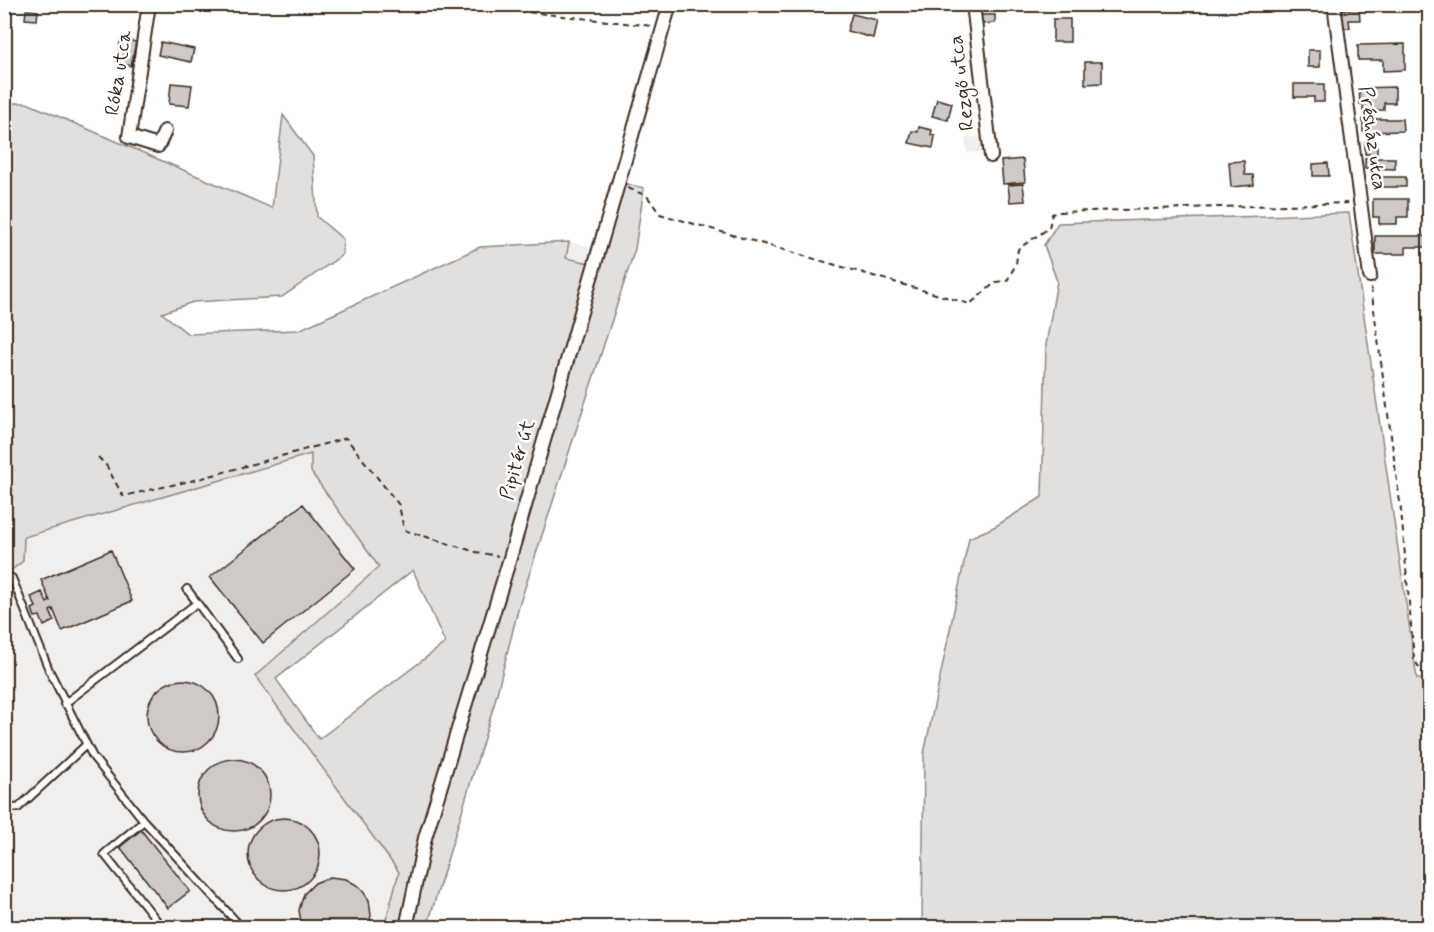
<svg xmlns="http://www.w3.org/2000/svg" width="1434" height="932" font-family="Mynerve,sans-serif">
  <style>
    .built { fill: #f1efee }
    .green { fill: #e2e0de; stroke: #8e857e; stroke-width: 1.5; fill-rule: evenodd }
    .building { fill: #cfcac7; stroke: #3b2a1e; stroke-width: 1.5 }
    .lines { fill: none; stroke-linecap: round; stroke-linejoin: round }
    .lane-casing { stroke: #3b2a1e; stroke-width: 10 }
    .street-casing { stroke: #3b2a1e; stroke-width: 16 }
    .path { stroke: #3b2a1e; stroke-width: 2; stroke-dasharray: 6 4.5; stroke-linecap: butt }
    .lane { stroke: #fff; stroke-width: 6 }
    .street { stroke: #fff; stroke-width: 12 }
    .labels { text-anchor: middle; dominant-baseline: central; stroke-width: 5; stroke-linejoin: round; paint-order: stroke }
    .street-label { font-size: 20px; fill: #3b2a1e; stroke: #fff }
  </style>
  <rect width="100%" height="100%" fill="#fff"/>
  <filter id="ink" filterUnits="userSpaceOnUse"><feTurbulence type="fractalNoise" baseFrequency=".0167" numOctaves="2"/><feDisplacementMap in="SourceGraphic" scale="12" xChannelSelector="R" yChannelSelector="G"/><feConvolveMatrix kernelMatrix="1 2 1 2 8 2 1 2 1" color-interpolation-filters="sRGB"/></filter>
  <g filter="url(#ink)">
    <!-- built -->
    <path class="built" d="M984 136 985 151 967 153 965 138Z
      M569 242 593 247 590 263 566 258Z
      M311 454V472L380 567 256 677 399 872 384 927H5L4 575 22 561 24 538Z"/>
    <!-- green -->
    <path class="green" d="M4 103H27L272 208 283 115 313 156 317 217 343 239 342 255 282 297 193 302 162 313 188 334 299 330 480 247 569 242 566 258 590 263 611 180 644 188 635 249 519 606 494 705 427 927H384L399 872 255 676 379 567 311 472V454L24 537 23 561 5 575ZM413 570 445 643 319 739 276 679Z
      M1349 213 1417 679H1429V927H922L924 754 969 538 996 526 1042 497 1046 345 1057 281 1044 245 1058 223Z"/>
    <!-- building -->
    <path class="building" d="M162 4H181L180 9 162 7Z
      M1359 9 1360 20H1349L1350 28H1339L1338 10Z
      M26 10 38 11 37 20 25 19Z
      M852 14 877 20 873 38 847 31Z
      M981 15H995V23L981 24Z
      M1053 19H1070V42H1053Z
      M121 39 136 42 131 66 116 62Z
      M161 42 194 49 191 62 158 55Z
      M1405 44V70L1383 71V60H1358V45Z
      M1308 50H1320V67H1308Z
      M1085 62H1102V83L1085 84Z
      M171 83 192 85 189 106 169 104Z
      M1294 84H1324V102H1314V97H1294Z
      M1395 87V103H1384V110L1363 111V104H1360L1359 88Z
      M937 99 952 103 948 120 932 116Z
      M1363 119H1402L1403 131 1363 132Z
      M919 127 932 130 931 135 935 136 933 148 909 143 912 131 918 132Z
      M1365 142H1377V154H1365Z
      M1365 158H1395V169L1365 168Z
      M1023 159 1025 182 1003 184 1001 161Z
      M1244 161 1245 175H1253L1254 185 1231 187 1229 162Z
      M1328 163 1329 176H1313V164Z
      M1377 177H1406V187H1377Z
      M1023 184 1025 201 1010 202 1008 185Z
      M1373 199H1408V217H1397V224H1379V217H1373Z
      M1375 236H1427L1428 247H1406V254H1375Z
      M303 504 355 569 263 643 210 577Z
      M111 550 132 601 62 631 53 609 50 611 54 621 44 626 40 616 35 617 32 609 36 607 31 597 42 592 47 603 50 601 41 580Z
      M147 716a36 36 0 1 1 72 0a36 36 0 1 1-72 0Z
      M198 795a36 36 0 1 1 72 0a36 36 0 1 1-72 0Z
      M248 854a36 36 0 1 1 72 0a36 36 0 1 1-72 0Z
      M141 830 190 891 168 908 120 847Z
      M330 877 346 879 360 887 369 900 371 916 367 928H302L299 910 304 894 315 883Z"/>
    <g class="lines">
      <defs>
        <path id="lane" d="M12 578 49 670 93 757 144 821 242 928
          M187 589 238 659
          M64 704 197 603
          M4 807 18 808 86 745
          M144 821 104 854 163 928"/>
        <path id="street" d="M149 4 129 137 158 146 165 131
          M973 4 991 156
          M1334 4 1370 276
          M4 10 6 4
          M406 928 425 838 510 558 670 4"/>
      </defs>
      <!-- lane casing -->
      <use href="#lane" class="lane-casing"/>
      <!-- street casing -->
      <use href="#street" class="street-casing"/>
      <!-- path -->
      <path class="path" d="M456 4 652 26
        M628 188 647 196 660 214 970 304 996 282 1007 281 1016 264 1018 249 1049 228 1052 214 1058 212 1349 203
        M1371 288 1401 510 1414 659 1424 676 1430 677
        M98 457 106 465 123 496 199 479 346 438 399 505 404 530 476 552 498 556"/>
      <!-- lane -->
      <use href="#lane" class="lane"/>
      <!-- street -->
      <use href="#street" class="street"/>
    </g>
  </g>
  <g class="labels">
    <!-- street labels -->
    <g class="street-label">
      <text transform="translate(119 73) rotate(-81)">Róka utca</text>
      <text transform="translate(962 83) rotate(-97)">Rezgő utca</text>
      <text transform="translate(1372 138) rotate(82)">Présház utca</text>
      <text transform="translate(518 460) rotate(-74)">Pipitér út</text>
    </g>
  </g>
  <!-- margin -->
  <rect width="1434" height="932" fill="none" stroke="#fff" stroke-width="24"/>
  <rect x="12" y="12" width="1410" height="908" fill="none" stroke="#3b2a1e" stroke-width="2" filter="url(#ink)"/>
</svg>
